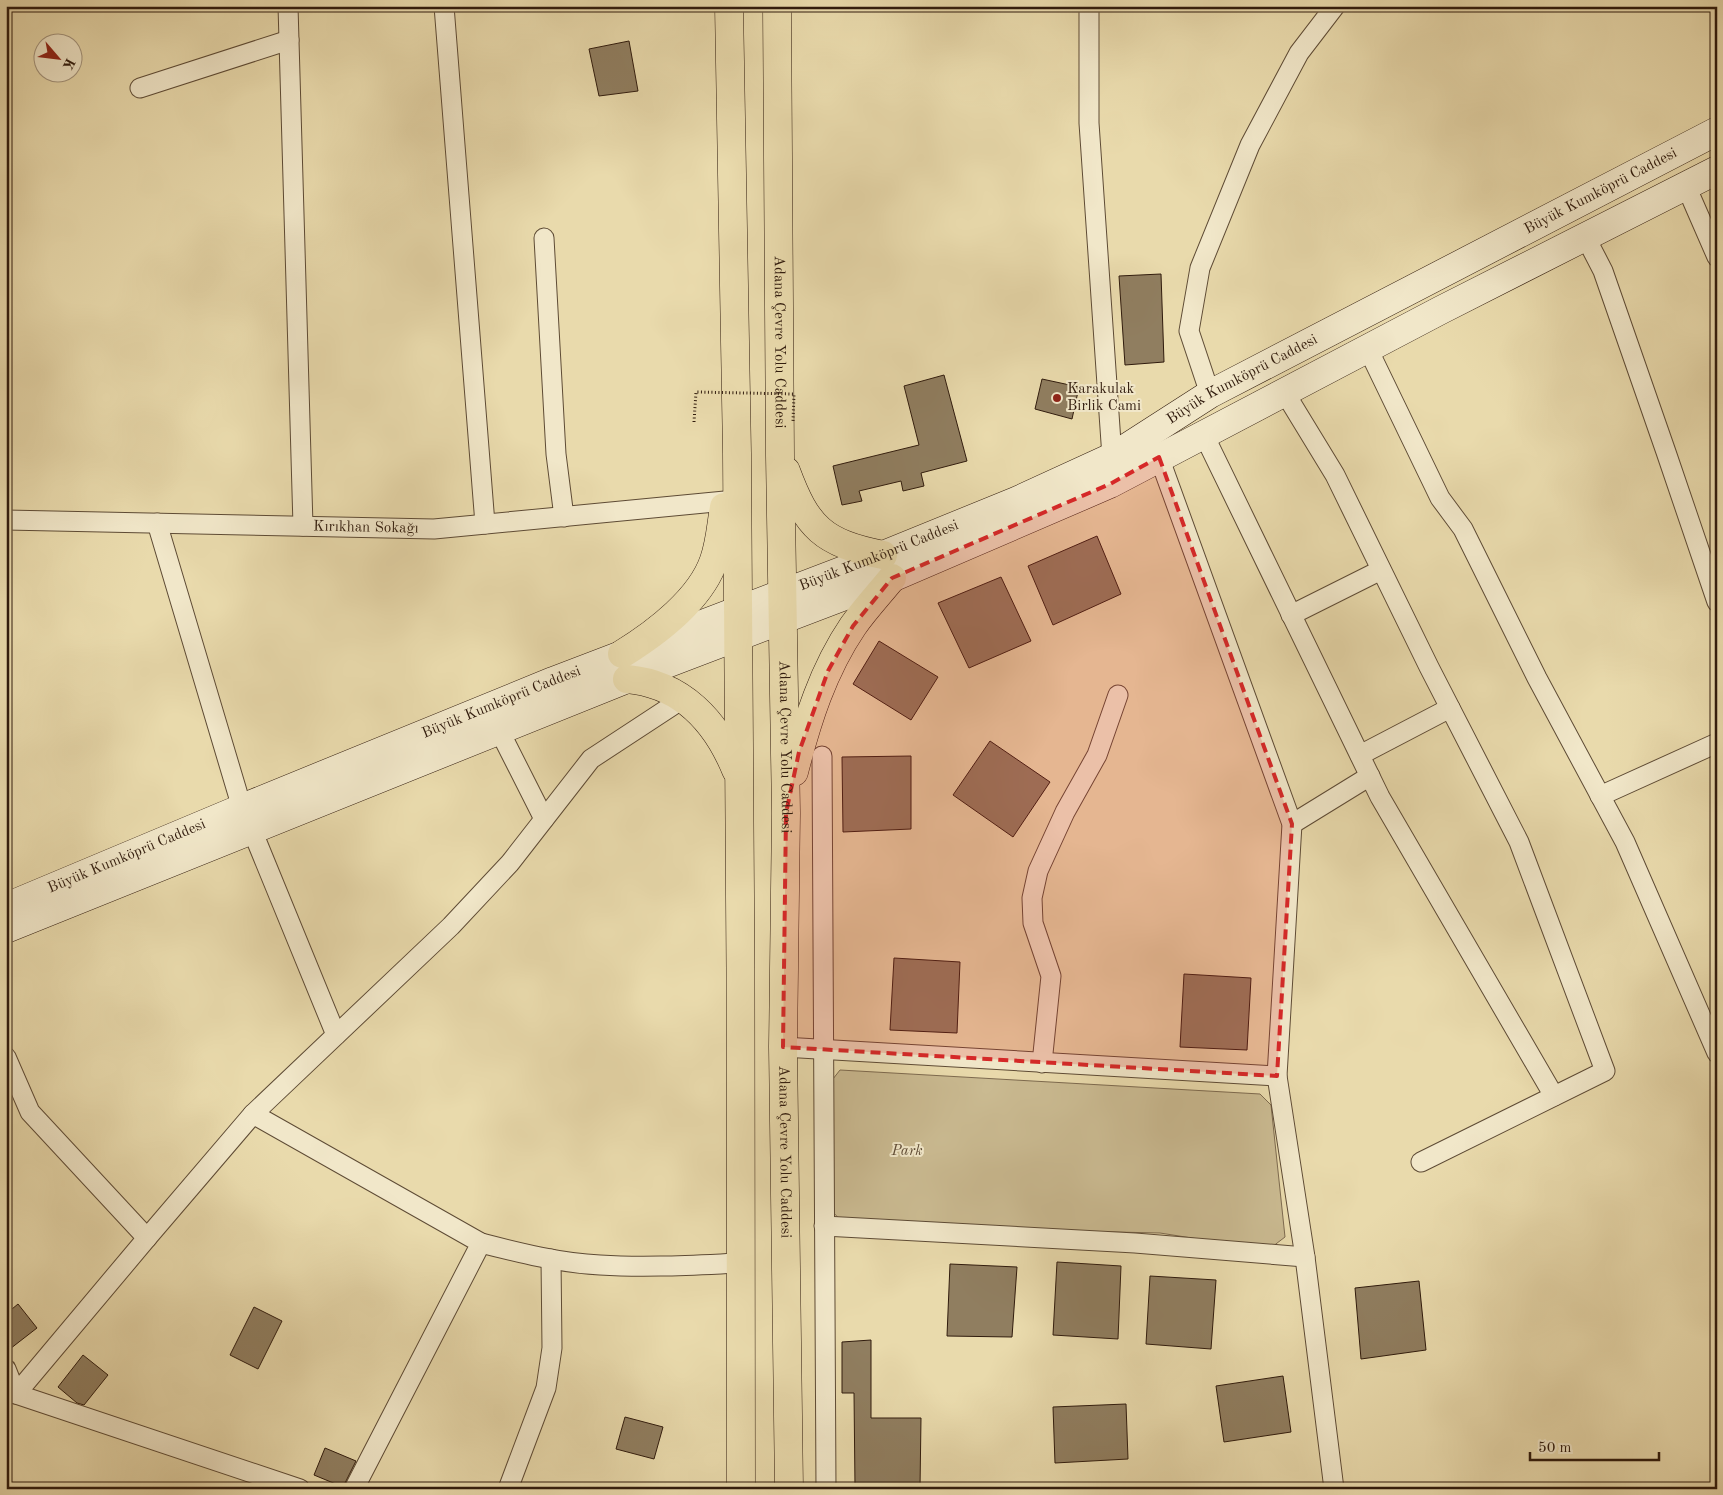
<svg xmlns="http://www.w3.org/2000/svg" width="1723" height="1495" font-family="'Old Standard TT',serif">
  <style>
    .park { fill: #caba91; stroke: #7d6a4f }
    .building { fill: #907e60; stroke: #301b0d }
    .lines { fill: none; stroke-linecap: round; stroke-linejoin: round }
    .minor-casing { stroke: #5e4b35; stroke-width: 21 }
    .secondary-casing { stroke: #301b0d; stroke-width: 29 }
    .trunk-casing { stroke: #301b0d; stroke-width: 29 }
    .minor { stroke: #f1e7c9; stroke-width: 19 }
    .secondary { stroke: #f1e7c9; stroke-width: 28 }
    .trunk { stroke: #e9daac; stroke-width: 28 }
    .path-bridge { stroke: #301b0d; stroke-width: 3; stroke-dasharray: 1 2.5; stroke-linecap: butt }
    .marked { fill: #d62828; fill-opacity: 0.2; stroke: #d62828; stroke-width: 4; stroke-dasharray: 10 6; stroke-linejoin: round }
    .poi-dot { fill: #8f2418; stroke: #f1e7c9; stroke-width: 2 }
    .labels { text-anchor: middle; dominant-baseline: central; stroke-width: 4; stroke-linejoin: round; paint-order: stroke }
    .street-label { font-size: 15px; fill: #301b0d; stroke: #f1e7c9 }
    .poi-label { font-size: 15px; fill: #301b0d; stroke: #f1e7c9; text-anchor: start }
    .park-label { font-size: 15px; font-style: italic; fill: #5e4b35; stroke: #f1e7c9 }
  </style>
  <rect width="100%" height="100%" fill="#e9daac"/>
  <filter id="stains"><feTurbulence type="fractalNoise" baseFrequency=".004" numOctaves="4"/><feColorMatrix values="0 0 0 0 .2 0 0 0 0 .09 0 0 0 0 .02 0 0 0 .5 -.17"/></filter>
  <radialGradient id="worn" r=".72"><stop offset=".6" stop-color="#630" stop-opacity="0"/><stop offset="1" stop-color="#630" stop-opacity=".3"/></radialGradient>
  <!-- park -->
  <path class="park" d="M840 1070 1260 1094 1271 1105 1285 1237 1268 1250 1160 1233 846 1226 831 1210 829 1084Z"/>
  <!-- building -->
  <path class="building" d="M629 41 638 91 599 96 589 49Z
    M1161 274 1164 362 1125 365 1119 276Z
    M944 375 967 461 921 473 924 486 903 491 901 481 859 491 862 501 842 505 833 466 919 445 904 386Z
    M1042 379 1079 387 1072 419 1035 409Z
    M1097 536 1121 594 1053 625 1028 566Z
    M1001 577 1031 641 969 668 938 603Z
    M879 641 938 677 911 720 853 684Z
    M990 741 1050 782 1013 837 953 795Z
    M911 756V829L843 832 842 757Z
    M894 958 960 962 957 1033 890 1030Z
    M1184 974 1251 978 1247 1050 1180 1047Z
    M1057 1262 1121 1266 1118 1339 1053 1335Z
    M950 1264 1017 1267 1012 1337 947 1336Z
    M1150 1276 1216 1280 1211 1349 1146 1344Z
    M1419 1281 1426 1350 1361 1359 1355 1288Z
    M18 1304 37 1328 6 1352V1314Z
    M254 1307 282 1321 258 1369 230 1355Z
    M871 1340V1418H921L920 1488 855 1487 854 1393H842V1342Z
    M83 1355 108 1375 84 1405 77 1403 58 1387Z
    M1283 1376 1291 1432 1224 1442 1216 1386Z
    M1126 1404 1128 1459 1055 1463 1053 1407Z
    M625 1417 663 1427 654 1459 616 1449Z
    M325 1448 356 1461 343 1487 314 1475Z"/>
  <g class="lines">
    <defs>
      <g id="minor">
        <path d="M288 6 303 526"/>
        <path d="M444 6 485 524"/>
        <path d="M1089 6V123L1112 457"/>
        <path d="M140 88 289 40"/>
        <path d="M1686 186 1717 257"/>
        <path d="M544 238 556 454 564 517"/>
        <path d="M1586 238 1603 271 1666 452 1717 602"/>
        <path d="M1368 349 1440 498 1463 529 1537 678 1625 842 1717 1053"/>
        <path d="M1285 393 1335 475 1429 667 1519 842 1605 1071 1421 1162"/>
        <path d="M1210 394 1189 331 1200 268 1250 145 1299 53 1335 6"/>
        <path d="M1204 435 1380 797 1554 1096"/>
        <path d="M1159 457 1292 824 1277 1076 1305 1257 1334 1489"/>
        <path id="s1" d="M6 520 434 529 725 501"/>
        <path d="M157 523 242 808"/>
        <path d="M1291 615 1381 570"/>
        <path d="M499 730 544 819"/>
        <path d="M1360 755 1450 708"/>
        <path d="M822 756 826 1489"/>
        <path d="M1600 796 1717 743"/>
        <path d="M1292 824 1370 776"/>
        <path d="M252 830 336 1035"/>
        <path d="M783 1047 1277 1076"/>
        <path d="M6 1057 30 1112 147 1238"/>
        <path d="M1042 1063 1051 976 1033 923 1032 898 1038 871 1065 812 1097 755 1118 695"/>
        <path d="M253 1114 481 1243 354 1489"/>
        <path d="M824 1226 1135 1243 1305 1257"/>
        <path d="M481 1243C520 1253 560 1263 600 1265 647 1268 694 1265 741 1263"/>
        <path d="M6 1369 16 1394 147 1238 253 1114 451 926 510 863 591 759 684 698"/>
        <path d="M7 1391 300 1489"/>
        <path d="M508 1489 546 1388 552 1348 551 1259"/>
      </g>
      <g id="secondary">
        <path id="s2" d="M6 907 242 808 553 681 883 555 1016 501 1112 457 1210 394 1717 131"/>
        <path d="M6 929 627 679 892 578 1110 484 1441 310 1717 170"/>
      </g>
      <g id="trunk">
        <path d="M729 6C731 155 735 304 737 453 741 798 741 1144 741 1489"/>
        <path id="s3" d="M777 6 780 456 786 813 783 1047 789 1489"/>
        <path d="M786 471C807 528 823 543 883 555"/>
        <path d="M622 654C656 633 701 599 714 560 720 543 721 525 724 507"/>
        <path d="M627 679C682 684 716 721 736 770"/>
        <path d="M794 772C807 721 823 670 853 626 865 609 879 594 892 578"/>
      </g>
    </defs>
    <!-- minor casing -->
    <use href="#minor" class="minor-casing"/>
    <!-- secondary casing -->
    <use href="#secondary" class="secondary-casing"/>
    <!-- trunk casing -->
    <use href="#trunk" class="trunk-casing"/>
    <!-- minor -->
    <use href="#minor" class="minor"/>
    <!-- secondary -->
    <use href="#secondary" class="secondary"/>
    <!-- trunk -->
    <use href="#trunk" class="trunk"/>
    <!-- path-bridge -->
    <path class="path-bridge" d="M694 422 696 392 794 394 793 421"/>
  </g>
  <!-- marked area -->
  <path class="marked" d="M1159 457 1292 824 1277 1076 783 1047 786 813 799 752 828 671 853 626 892 578 1110 484Z"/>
  <!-- markers -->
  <circle class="poi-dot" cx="1057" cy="398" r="5"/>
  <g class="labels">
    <!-- street labels -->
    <g class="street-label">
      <text stroke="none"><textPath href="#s2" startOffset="1751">Büyük Kumköprü Caddesi</textPath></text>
      <text stroke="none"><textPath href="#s3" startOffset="336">Adana Çevre Yolu Caddesi</textPath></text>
      <text stroke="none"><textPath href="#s2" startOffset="1346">Büyük Kumköprü Caddesi</textPath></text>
      <text stroke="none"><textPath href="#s1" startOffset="360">Kırıkhan Sokağı</textPath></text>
      <text stroke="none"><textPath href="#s2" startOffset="941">Büyük Kumköprü Caddesi</textPath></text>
      <text stroke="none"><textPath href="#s2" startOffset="536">Büyük Kumköprü Caddesi</textPath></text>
      <text stroke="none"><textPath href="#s3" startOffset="741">Adana Çevre Yolu Caddesi</textPath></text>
      <text stroke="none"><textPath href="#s2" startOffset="131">Büyük Kumköprü Caddesi</textPath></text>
      <text stroke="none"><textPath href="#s3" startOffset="1146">Adana Çevre Yolu Caddesi</textPath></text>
    </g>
    <!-- poi labels -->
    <g class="poi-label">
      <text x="1067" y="389">Karakulak<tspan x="1067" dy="17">Birlik Cami</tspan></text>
    </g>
    <!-- park labels -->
    <g class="park-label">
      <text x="907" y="1151">Park</text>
    </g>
  </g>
  <!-- margin -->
  <rect width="1723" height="1495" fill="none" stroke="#e9daac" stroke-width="25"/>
  <rect x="8" y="8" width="1708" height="1480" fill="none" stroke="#301b0d" stroke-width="2.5"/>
  <rect x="12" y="12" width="1698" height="1470" fill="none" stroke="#301b0d"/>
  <!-- north arrow -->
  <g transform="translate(58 58) rotate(118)"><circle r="24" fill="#f1e7c9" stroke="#a4957e"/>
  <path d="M0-4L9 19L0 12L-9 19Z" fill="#8f2418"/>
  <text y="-8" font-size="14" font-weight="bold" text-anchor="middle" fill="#301b0d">K</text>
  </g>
  <!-- scale -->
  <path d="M1530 1452v8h129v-8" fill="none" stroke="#301b0d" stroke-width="2.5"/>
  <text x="1538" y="1452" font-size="15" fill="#301b0d" stroke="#f1e7c9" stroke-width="4" paint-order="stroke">50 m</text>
  <rect width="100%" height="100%" filter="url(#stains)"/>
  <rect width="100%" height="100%" fill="url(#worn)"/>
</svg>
